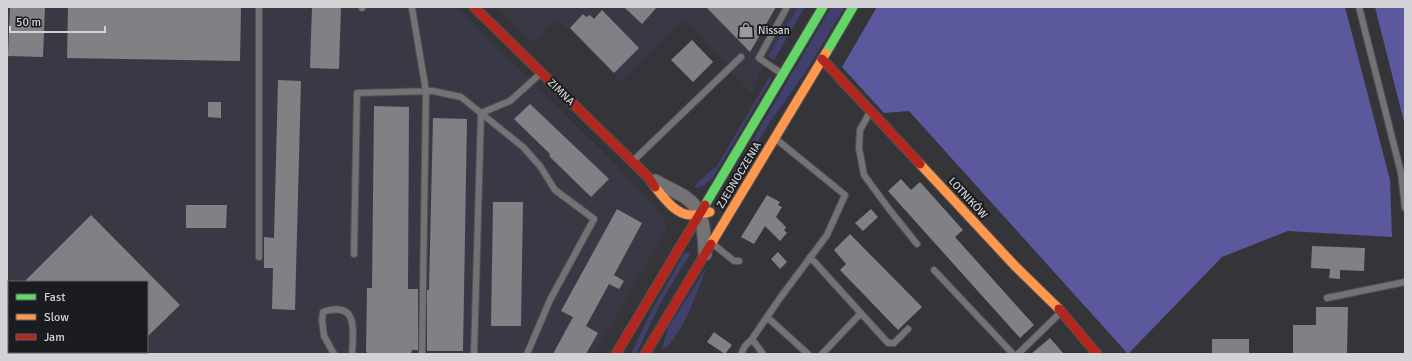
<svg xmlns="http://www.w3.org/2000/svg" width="1412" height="361" font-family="Signika,sans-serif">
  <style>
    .built { fill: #383945; fill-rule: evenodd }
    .green { fill: #403f6d }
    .forest { fill: #5b589d }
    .building { fill: #808184 }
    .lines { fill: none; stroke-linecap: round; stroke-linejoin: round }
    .lane-casing { stroke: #515154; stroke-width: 8 }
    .street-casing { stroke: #515154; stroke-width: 15 }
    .fast-casing { stroke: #515154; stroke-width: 11 }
    .slow-casing { stroke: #515154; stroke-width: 11 }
    .jam-casing { stroke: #515154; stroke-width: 11 }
    .lane { stroke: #737376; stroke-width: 6 }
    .street { stroke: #737376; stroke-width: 13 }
    .fast { stroke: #63d668; stroke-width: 9 }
    .slow { stroke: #ff974d; stroke-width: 9 }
    .jam { stroke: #b3261e; stroke-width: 9 }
    .labels { text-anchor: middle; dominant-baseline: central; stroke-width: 4; stroke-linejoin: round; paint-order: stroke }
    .poi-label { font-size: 11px; fill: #d2d2d7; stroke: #1b1c1f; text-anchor: start }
    .street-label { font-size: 11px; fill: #d2d2d7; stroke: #1b1c1f }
  </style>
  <rect width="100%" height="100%" fill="#353539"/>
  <!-- built -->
  <path class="built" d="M7 7H457L604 153 652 203 668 226 594 354H7ZM9 282H147V352H9Z
    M497 7H798L768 56 751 93 685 18 621 82 557 18 533 43Z"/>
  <!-- green -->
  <path class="green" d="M798 7H805L774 60 768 56Z
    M831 7H845L807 70 770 122 725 194 720 199H718Z
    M770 76 771 80 712 179 703 186 694 188 699 181 717 166Z
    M685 252 690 254 661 302 636 354H631L651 312Z
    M706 268C700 285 679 345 662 349L668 328Z"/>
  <!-- forest -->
  <path class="forest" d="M877 7H1345L1390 180 1392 237 1288 231 1222 257 1128 354 909 111 884 113 842 67Z
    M1375 7H1405V126Z"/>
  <!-- building -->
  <path class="building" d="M10 7H45L43 57 8 56Z
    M68 7H241L240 61 67 58Z
    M312 7H341L339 69 310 68Z
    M624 7H657L642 24Z
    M706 7H776L750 52Z
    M602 10 639 48 614 73 570 28 583 14 586 17 590 15 594 19Z
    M692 40 713 62 693 82 671 60Z
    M278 80 301 81 295 310 272 309 273 268H264V237L274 238Z
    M208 102H221V118L208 117Z
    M530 104 609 179 591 197 549 156 550 154 514 119Z
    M374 106 409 107 408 287V289H418V350H412L411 354H367V352H366L367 288H372Z
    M433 118 467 119 463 351H427V290H429Z
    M901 179 911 190 920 182 963 230 955 237 1034 325 1020 338 888 191Z
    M767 195 780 202 778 205 782 207 776 217 785 226 786 228 784 230 787 233 780 241 765 226 754 244 741 237Z
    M493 202H523L521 326H491Z
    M186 205H227L226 228H186Z
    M617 209 642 223 614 275 624 281 619 289 609 284 586 326 598 333 586 354H553L573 317 561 311Z
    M871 209 878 217 863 231 855 223Z
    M91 215 180 305 147 337V282H24Z
    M850 234 922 307 898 330 840 270 846 264 834 250Z
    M1312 246 1365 248 1364 271 1340 270V279L1329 278 1330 269 1311 268Z
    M778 252 787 262 780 269 771 259Z
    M1316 307H1348L1347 354H1293V325H1316Z
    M714 332 732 345 725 354 707 342Z
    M1050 338 1064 354H1031Z
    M1212 339H1249V354H1212Z"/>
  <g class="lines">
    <defs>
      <path id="lane" d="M259 7V257
        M1359 7 1401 173 1405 208
        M362 8V7
        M412 8 426 91 422 354
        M782 74 759 58 787 7
        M870 112 860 130 859 148 864 175 889 209 917 244
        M634 160 741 57
        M713 244 734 261H739
        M354 254 357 93 433 91 461 97 523 147 540 166 555 190 594 219 550 300 527 354
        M810 257 888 343H894L908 329
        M934 270 1013 354
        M7 292 9 294
        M1327 298 1405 282
        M767 317 808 354
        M66 352 68 354
        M334 354 324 336 322 320 323 312C359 300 353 331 352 354
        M474 354 481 113 510 101 540 74
        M741 354 745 346 752 339
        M763 354 752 339 780 298 827 235 845 195 776 139
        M822 354 861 313
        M1018 354 1060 313"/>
      <path id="street" d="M655 181C664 186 677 192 685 197 705 210 704 232 705 254"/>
      <path id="fast" d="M826 53 853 7
        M705 205 823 7"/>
      <path id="slow" d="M920 164 1015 266 1059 309
        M655 187C664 198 676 215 691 215 698 215 704 213 710 212
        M711 244 826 53"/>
      <path id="jam" d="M474 7 648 177 655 187
        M822 59 920 164
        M1059 309 1097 354
        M616 354 705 205
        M645 354 711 244"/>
    </defs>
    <!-- lane casing -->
    <use href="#lane" class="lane-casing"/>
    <!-- street casing -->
    <use href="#street" class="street-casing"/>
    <!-- fast casing -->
    <use href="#fast" class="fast-casing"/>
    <!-- slow casing -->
    <use href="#slow" class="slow-casing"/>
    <!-- jam casing -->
    <use href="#jam" class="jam-casing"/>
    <!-- lane -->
    <use href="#lane" class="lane"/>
    <!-- street -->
    <use href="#street" class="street"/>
    <!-- fast -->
    <use href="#fast" class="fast"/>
    <!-- slow -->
    <use href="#slow" class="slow"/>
    <!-- jam -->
    <use href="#jam" class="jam"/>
  </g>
  <!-- icons -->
  <defs>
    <symbol id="shop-bare" viewBox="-9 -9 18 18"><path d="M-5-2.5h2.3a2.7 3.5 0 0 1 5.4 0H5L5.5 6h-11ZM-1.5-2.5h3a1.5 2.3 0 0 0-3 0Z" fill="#9b9ba0" stroke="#1b1c1f" stroke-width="2.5" paint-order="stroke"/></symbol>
  </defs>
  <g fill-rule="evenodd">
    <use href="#shop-bare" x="735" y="19" width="22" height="22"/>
  </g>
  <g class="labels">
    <!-- poi labels -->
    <g class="poi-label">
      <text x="758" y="30">Nissan</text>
    </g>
    <!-- street labels -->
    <g class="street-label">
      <text transform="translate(561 92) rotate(44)">ZIMNA</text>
      <text transform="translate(739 175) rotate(-59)">ZJEDNOCZENIA</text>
      <text transform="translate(968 198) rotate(47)">LOTNIKÓW</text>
    </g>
  </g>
  <!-- border -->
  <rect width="1412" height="361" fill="none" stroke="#d2d2d7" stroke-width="16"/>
  <!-- legend -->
  <rect x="8" y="281" width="140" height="72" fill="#1b1c1f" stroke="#646569"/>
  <rect x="16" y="294" width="20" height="6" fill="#63d668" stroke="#646569"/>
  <text x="44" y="301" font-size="12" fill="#d2d2d7">Fast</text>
  <rect x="16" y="314" width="20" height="6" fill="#ff974d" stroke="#646569"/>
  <text x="44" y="321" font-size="12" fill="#d2d2d7">Slow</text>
  <rect x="16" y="334" width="20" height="6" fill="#b3261e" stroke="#646569"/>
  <text x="44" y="341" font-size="12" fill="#d2d2d7">Jam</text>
  <!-- scale -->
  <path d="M10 26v6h95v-6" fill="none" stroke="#d2d2d7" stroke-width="2"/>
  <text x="16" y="26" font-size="12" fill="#d2d2d7" stroke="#1b1c1f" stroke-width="3" paint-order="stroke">50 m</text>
</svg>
